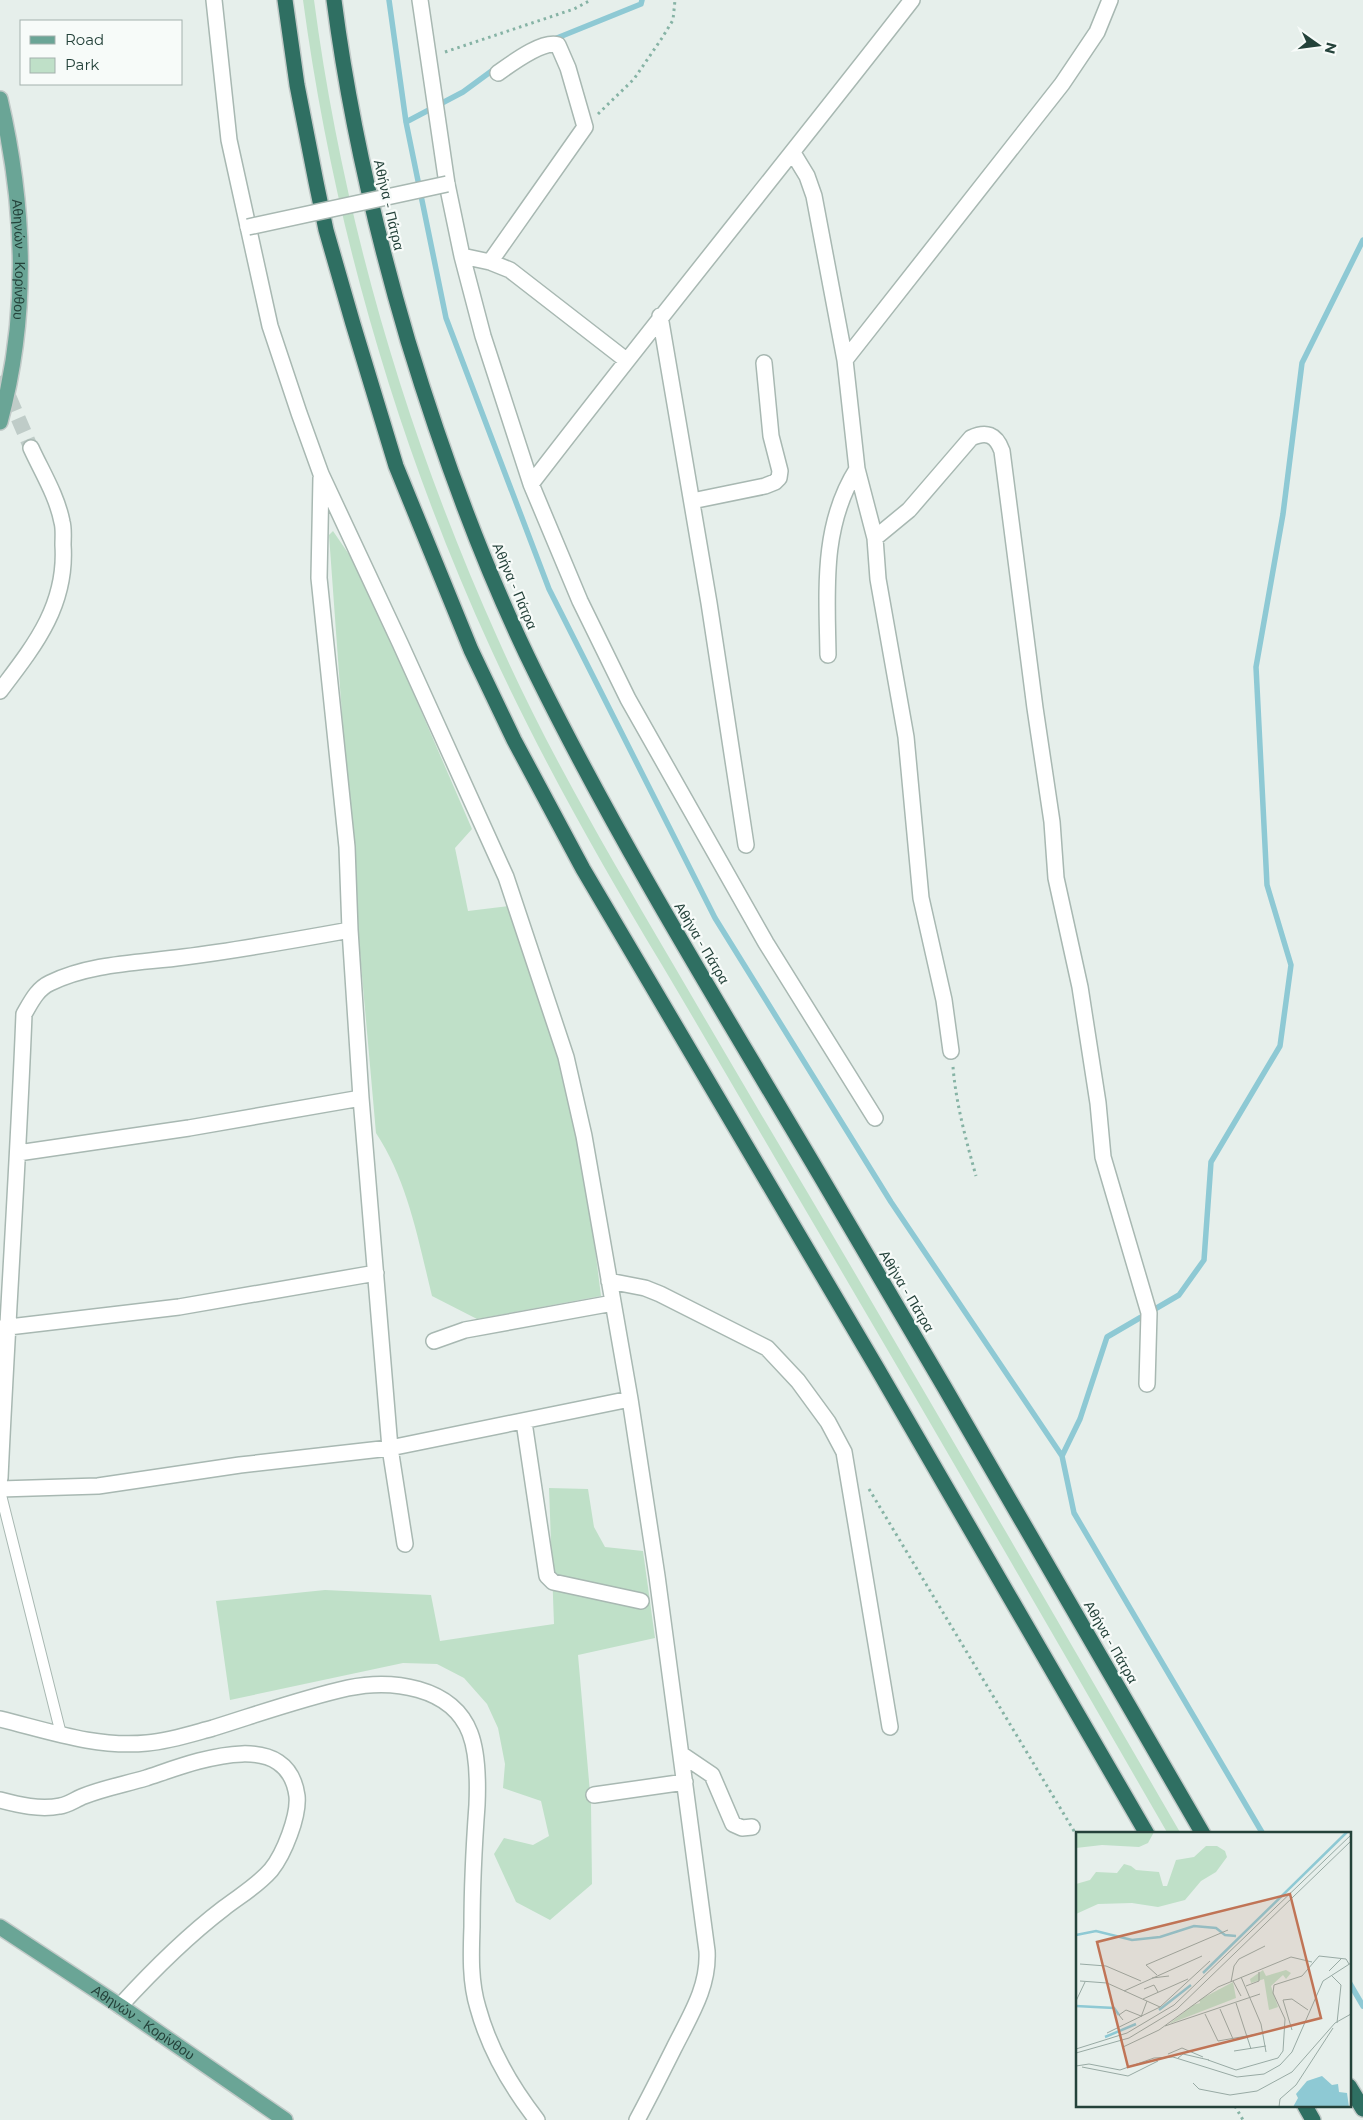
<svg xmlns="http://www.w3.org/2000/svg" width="1363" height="2120" font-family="Montserrat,sans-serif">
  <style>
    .green { fill: #bfe0c8 }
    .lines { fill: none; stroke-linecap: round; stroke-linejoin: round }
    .stream { stroke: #8ec9d4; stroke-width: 5.5 }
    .tertiary-tunnel { stroke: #bfccc8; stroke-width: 15; stroke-dasharray: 15 8; stroke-linecap: butt }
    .service-casing { stroke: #a8b8b2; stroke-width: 12 }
    .minor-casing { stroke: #a8b8b2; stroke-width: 18 }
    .tertiary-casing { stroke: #a8b8b2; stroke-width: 18 }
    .primary-casing { stroke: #c2cac8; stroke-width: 18 }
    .motorway-casing { stroke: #c2cac8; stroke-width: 18 }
    .path { stroke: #86b3a5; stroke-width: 3; stroke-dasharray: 2.5 4; stroke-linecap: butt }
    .service { stroke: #fff; stroke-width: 10 }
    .minor { stroke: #fff; stroke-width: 15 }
    .tertiary { stroke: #fff; stroke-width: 15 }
    .primary { stroke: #6aa596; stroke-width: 15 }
    .motorway { stroke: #2f6f62; stroke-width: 15 }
    .minor-bridge-casing { stroke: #a8b8b2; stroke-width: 18; stroke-linecap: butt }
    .minor-bridge { stroke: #fff; stroke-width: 15 }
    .labels { text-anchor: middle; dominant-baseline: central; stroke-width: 4.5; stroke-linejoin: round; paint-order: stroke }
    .street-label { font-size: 14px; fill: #24423a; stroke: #f7fbf9 }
    .inset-river { fill: none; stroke: #8ec9d4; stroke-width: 2.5 }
    .inset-road { fill: none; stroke: #98aaa4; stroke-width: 1 }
    .view { fill: #c07456; fill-opacity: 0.15; stroke: #c07456; stroke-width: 2.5 }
    .inset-edge { fill: none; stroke: #24423a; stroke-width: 2.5 }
  </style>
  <rect width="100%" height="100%" fill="#e6efeb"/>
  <!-- green -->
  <path class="green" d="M303 0H314C343 220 407 437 498 639 548 752 611 858 673 964 718 1041 763 1118 809 1195 934 1407 1057 1620 1181 1834H1168C1047 1624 925 1413 802 1204 755 1124 709 1044 662 965 600 862 541 758 491 649 397 444 333 223 303 0Z
    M333 531 361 572 472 829 455 848 468 911 509 906 556 1044 587 1185 601 1296 477 1319 432 1296C418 1239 408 1182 376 1133L356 908 329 535Z
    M549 1488 588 1489 594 1527 605 1547 643 1551 655 1638 578 1655 591 1804 592 1884 550 1920 516 1902 494 1854 504 1838 533 1845 549 1836 541 1801 503 1788 505 1764 498 1728 487 1704 464 1678 437 1664 403 1663 230 1700 216 1601 325 1590 431 1595 440 1641 554 1624Z"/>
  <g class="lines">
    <!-- stream -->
    <path class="stream" d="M389 0 406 122 446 318 549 589 715 918 891 1202 1062 1456 1074 1513 1263 1834
      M552 40 641 4 642 0
      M406 122 463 92 497 67
      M1062 1456 1080 1419 1107 1337 1179 1295 1204 1260 1211 1162 1280 1046 1291 965 1267 885 1256 667 1283 514 1302 363 1363 240
      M1349 1982 1363 2006"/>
    <!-- tertiary-tunnel -->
    <path class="tertiary-tunnel" d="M0 376 31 448"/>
    <defs>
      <path id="service" d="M0 1491 61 1734"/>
      <path id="minor" d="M214 0 229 140 270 326 299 413 321 474 400 643 506 877 566 1057 584 1136 630 1399 657 1576 707 1951C709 1987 690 2016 674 2048 662 2072 650 2096 637 2120
        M420 0 447 184 462 256 483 336 531 484 580 601 628 699 766 943 875 1118
        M793 153 807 176 814 196 845 360 857 469 875 538 878 579 906 737 921 898 944 1000 951 1051
        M462 256 490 262 510 270 626 360
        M490 262 585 127 568 68 558 45C542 40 511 64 498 73
        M660 316 709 603 746 845
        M845 360 1062 84 1097 32 1110 0
        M321 478 319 578 347 847 350 930 361 1098 390 1448 405 1544
        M531 484C656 321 786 162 912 0
        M692 501 765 486 775 482 779 478 780 471 771 436 764 363
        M875 538 909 510 971 438C986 431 996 434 1002 451L1035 708 1052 822 1056 878 1080 987 1098 1103 1103 1157 1149 1313 1147 1384
        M828 655C827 591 821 526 857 469
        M18 1153 189 1128 361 1098
        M609 1281 645 1288 660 1294 767 1348 798 1381 828 1422 844 1452 890 1727
        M0 1328 179 1307 376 1273
        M434 1341 465 1330 613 1303
        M524 1422 547 1576 553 1582 641 1601
        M0 1478C7 1323 18 1169 24 1014 31 1002 37 989 50 983 91 963 140 963 184 957 240 950 295 940 350 930
        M0 1489 98 1486 240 1465 390 1448 630 1399
        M681 1754 712 1775 733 1824 742 1828 752 1827
        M594 1795 685 1782
        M0 1800C19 1805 40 1810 60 1806 68 1805 76 1799 84 1796 104 1788 126 1784 146 1778 189 1764 287 1723 297 1796 299 1816 284 1854 271 1870 257 1886 241 1895 224 1908 186 1937 152 1971 120 2006"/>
      <path id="tertiary" d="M0 691C35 645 67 605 63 545 63 537 64 529 62 522 57 496 42 472 31 448
        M0 1719C49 1731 96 1748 147 1743 170 1741 191 1734 213 1728 258 1714 303 1698 348 1688 391 1679 452 1686 470 1733 478 1754 478 1782 477 1805 474 1846 472 1886 472 1927 471 1954 470 1982 478 2008 489 2048 512 2088 537 2120"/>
      <g id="primary">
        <path id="s1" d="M0 99C25 205 29 315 0 422"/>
        <path id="s2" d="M0 1927 120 2006 285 2120"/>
      </g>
      <path id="motorway" d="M285 0 297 85 316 182 326 230 353 324 396 466 471 650 514 740 583 869 877 1368 1147 1834
        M334 0C349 116 375 229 408 341 443 456 484 569 537 676 622 848 723 1011 821 1177 950 1395 1076 1614 1203 1834
        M1349 2086 1363 2109
        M1305 2106 1313 2120"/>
    </defs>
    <!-- service casing -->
    <use href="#service" class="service-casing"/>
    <!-- minor casing -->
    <use href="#minor" class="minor-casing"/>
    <!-- tertiary casing -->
    <use href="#tertiary" class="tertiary-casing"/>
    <!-- primary casing -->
    <use href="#primary" class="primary-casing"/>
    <!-- motorway casing -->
    <use href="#motorway" class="motorway-casing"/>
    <!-- path -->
    <path class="path" d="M445 52 574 9 591 0
      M598 114 634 79 662 38 673 20 675 0
      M953 1067C956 1104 966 1140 976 1176
      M869 1489 1077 1836
      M1235 2106 1243 2120"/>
    <!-- service -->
    <use href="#service" class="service"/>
    <!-- minor -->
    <use href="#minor" class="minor"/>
    <!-- tertiary -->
    <use href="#tertiary" class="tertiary"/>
    <!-- primary -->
    <use href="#primary" class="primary"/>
    <!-- motorway -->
    <use href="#motorway" class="motorway"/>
    <defs>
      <path id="minor-bridge" d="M248 227 447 184"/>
    </defs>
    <!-- minor-bridge casing -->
    <use href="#minor-bridge" class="minor-bridge-casing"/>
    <!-- minor-bridge -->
    <use href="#minor-bridge" class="minor-bridge"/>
  </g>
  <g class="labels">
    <!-- street labels -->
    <g class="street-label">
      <text transform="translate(389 205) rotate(77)">Αθήνα - Πάτρα</text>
      <text stroke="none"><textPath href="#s1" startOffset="162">Αθηνών - Κορίνθου</textPath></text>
      <text transform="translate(515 586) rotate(67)">Αθήνα - Πάτρα</text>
      <text transform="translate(702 943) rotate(59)">Αθήνα - Πάτρα</text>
      <text transform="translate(907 1291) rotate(59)">Αθήνα - Πάτρα</text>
      <text transform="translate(1111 1642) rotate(60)">Αθήνα - Πάτρα</text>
      <text stroke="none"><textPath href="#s2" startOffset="172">Αθηνών - Κορίνθου</textPath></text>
    </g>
  </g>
  <!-- overview -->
  <g transform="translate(1076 1832)">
    <rect width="275" height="275" fill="#e6efeb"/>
    <path d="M0 0H78L72 11 63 15 26 13 0 16ZM130 14H141L149 19 151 25 140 40 125 49 109 68 82 75 56 71 22 72 0 82V52L14 48 20 40 41 41 48 32 55 34 60 38 83 40 87 54H91L100 28 118 25ZM187 138 190 144 210 138 215 141 210 147 207 143 195 154 202 175 193 178 188 147 175 151 174 147ZM157 150 160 166 93 192 117 173 124 171 123 168Z" fill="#bfe0c8"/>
    <path d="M246 244 256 253 262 252 263 260 271 261 273 275H217L222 266 220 262 231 249Z" fill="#8ec9d4"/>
    <path class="inset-river" d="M0 103 20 99 56 108 84 105 118 94 140 96 149 103 160 104M127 141 271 0M0 174 38 176 43 183M83 178 115 153M29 205 60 192"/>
    <path class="inset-road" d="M4 132 30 134 65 149M253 139 266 126M81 143 70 133 152 98M256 144 265 153 261 191M165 145 185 192 190 220M76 146 93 144M4 149 31 151 84 175M157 149 165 164M155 150 158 134 163 127 189 114M170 154 183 149V140M68 157 78 153 82 160M48 159 126 124M67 167 112 147M0 169 9 150M160 171 175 217M144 177 157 207M129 182 142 209 188 201M65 185 71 169M47 188 43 183 50 178 65 184M89 194 184 162M216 198 207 168 216 167 232 178M31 201 84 175 134 129M47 215 83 198 142 155 215 125 236 130M0 217 51 201 98 173 275 3M158 219 190 214M0 221 53 206 101 177 275 9M92 222 106 216 127 225M102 226 107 222 133 228M132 228 160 238 202 226 207 219 209 187 197 161 198 153 226 144 243 124 270 127 273 132M0 234 13 232 44 238 78 226 97 225 161 245 188 242 204 233 216 220 247 149 275 131M6 235 52 244 82 229M117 251 123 257 154 263 181 259 216 240 259 191 275 182M203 275 204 267 220 253 257 196"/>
    <path class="view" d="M214 62 245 186 52 235 21 110Z"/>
    <rect width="275" height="275" class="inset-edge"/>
  </g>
  <!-- legend -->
  <rect x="20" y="20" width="162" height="65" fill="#f7fbf9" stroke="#a3b1ad"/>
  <rect x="30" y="36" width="25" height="8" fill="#6aa596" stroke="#a3b1ad"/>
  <text x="65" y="45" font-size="15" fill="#24423a">Road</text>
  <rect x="30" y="58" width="25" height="15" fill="#bfe0c8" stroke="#a3b1ad"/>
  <text x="65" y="70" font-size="15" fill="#24423a">Park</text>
  <!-- north arrow -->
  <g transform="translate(1318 45) rotate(104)" stroke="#f7fbf9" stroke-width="4" paint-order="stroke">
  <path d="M0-4L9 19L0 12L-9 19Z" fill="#24423a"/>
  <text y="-8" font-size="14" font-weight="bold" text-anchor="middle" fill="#24423a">N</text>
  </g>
</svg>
